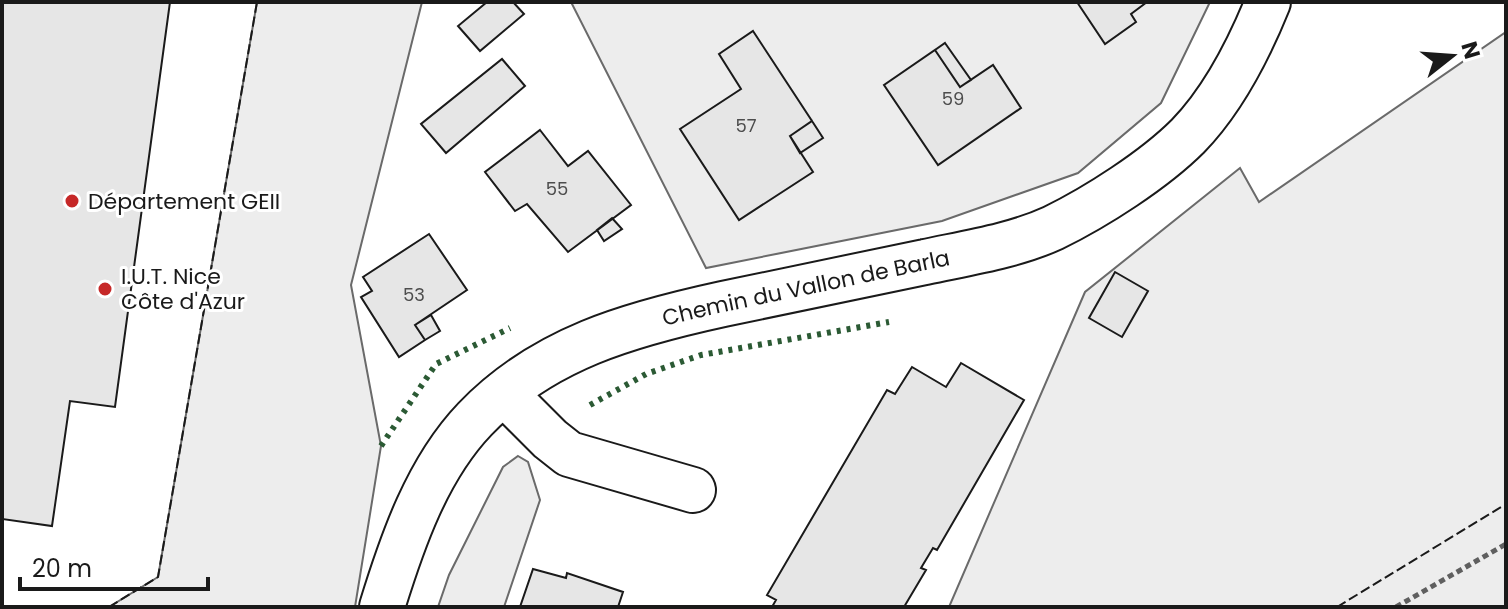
<svg xmlns="http://www.w3.org/2000/svg" width="1508" height="609" font-family="Poppins,sans-serif">
  <style>
    .green { fill: #ededed; stroke: #6a6a6a; stroke-width: 2 }
    .building { fill: #e6e6e6; stroke: #1a1a1a; stroke-width: 2 }
    .lines { fill: none; stroke-linecap: round; stroke-linejoin: round }
    .minor-casing { stroke: #1a1a1a; stroke-width: 48 }
    .path { stroke: #5f5f5f; stroke-width: 5; stroke-dasharray: 6 4; stroke-linecap: butt }
    .minor { stroke: #fff; stroke-width: 44 }
    .hedge { stroke: #2b5a34; stroke-width: 6; stroke-dasharray: 4 6; stroke-linecap: butt }
    .fence { stroke: #1a1a1a; stroke-width: 2; stroke-dasharray: 10 4; stroke-linecap: butt }
    .poi-dot { fill: #c62828; stroke: #fff; stroke-width: 3 }
    .labels { text-anchor: middle; dominant-baseline: central; stroke-width: 6; stroke-linejoin: round; paint-order: stroke }
    .number-label { font-size: 18px; fill: #4d4d4d }
    .poi-label { font-size: 22px; fill: #1a1a1a; stroke: #fff; text-anchor: start }
    .street-label { font-size: 22px; fill: #1a1a1a; stroke: #fff }
  </style>
  <rect width="100%" height="100%" fill="#fff"/>
  <!-- green -->
  <path class="green" d="M257 2H422L351 285 381 446 355 607H109L158 577Z
    M571 2H1210L1161 103 1078 173 942 221 706 268Z
    M1506 32V607H949L1085 292 1240 168 1259 202Z
    M518 456 528 462 540 500 504 607H438L449 575 503 467Z"/>
  <!-- building -->
  <path class="building" d="M2 2H170L115 407 70 401 52 526 2 519Z
    M487 2H513L524 14 480 51 458 26Z
    M1077 2H1147L1131 14 1136 22 1105 44Z
    M753 31 812 121 790 136 813 172 739 220 680 129 741 89 719 54Z
    M945 43 971 80 960 87 935 50Z
    M935 50 960 87 993 65 1021 108 938 165 884 85Z
    M502 59 525 86 446 153 421 124Z
    M812 121 823 138 800 153 790 136Z
    M540 130 568 166 588 151 631 205 568 252 527 204 515 211 485 172Z
    M612 218 622 229 604 241 597 230Z
    M429 234 467 290 415 325 425 340 399 357 361 297 372 291 363 277Z
    M1115 272 1148 291 1122 337 1089 318Z
    M431 315 440 331 425 340 415 325Z
    M961 363 1024 400 937 550 933 548 921 568 926 570 904 607H772L776 600 767 595 887 390 895 394 912 367 946 387Z
    M533 569 566 578 567 573 623 592 618 607H520Z"/>
  <g class="lines">
    <defs>
      <g id="minor">
        <path d="M504 393 550 439 569 454 693 490"/>
        <path id="s1" d="M382 607C402 542 427 469 475 419 543 348 631 324 723 304 791 290 858 276 925 262 967 253 1014 246 1053 228 1096 207 1154 170 1188 136 1223 100 1249 49 1268 2"/>
      </g>
    </defs>
    <!-- minor casing -->
    <use href="#minor" class="minor-casing"/>
    <!-- path -->
    <path class="path" d="M1396 607 1506 544"/>
    <!-- minor -->
    <use href="#minor" class="minor"/>
    <!-- hedge -->
    <path class="hedge" d="M590 405 646 374 701 355 889 322
      M381 446 436 364 510 328"/>
    <!-- fence -->
    <path class="fence" d="M109 607 158 577 257 2
      M1337 607 1506 504"/>
  </g>
  <!-- markers -->
  <g class="poi-dot">
    <circle cx="72" cy="201" r="8"/>
    <circle cx="105" cy="289" r="8"/>
  </g>
  <g class="labels">
    <!-- number labels -->
    <g class="number-label">
      <text x="953" y="98">59</text>
      <text x="746" y="125">57</text>
      <text x="557" y="188">55</text>
      <text x="414" y="294">53</text>
    </g>
    <!-- poi labels -->
    <g class="poi-label">
      <text x="88" y="201">Département GEII</text>
      <text x="121" y="276">I.U.T. Nice<tspan x="121" dy="25">Côte d'Azur</tspan></text>
    </g>
    <!-- street labels -->
    <g class="street-label">
      <text stroke="none"><textPath href="#s1" startOffset="574">Chemin du Vallon de Barla</textPath></text>
    </g>
  </g>
  <!-- border -->
  <rect width="1508" height="609" fill="none" stroke="#1a1a1a" stroke-width="8"/>
  <!-- north arrow -->
  <g transform="translate(1452 56) rotate(73)" stroke="#ffffff" stroke-width="6" paint-order="stroke">
  <path d="M0-6L14 30L0 20L-14 30Z" fill="#1a1a1a"/>
  <text y="-12" font-size="22" font-weight="bold" text-anchor="middle" fill="#1a1a1a">N</text>
  </g>
  <!-- scale -->
  <path d="M20 577v12h188v-12" fill="none" stroke="#1a1a1a" stroke-width="4"/>
  <text x="32" y="577" font-size="24" fill="#1a1a1a" stroke="#ffffff" stroke-width="6" paint-order="stroke">20 m</text>
</svg>
